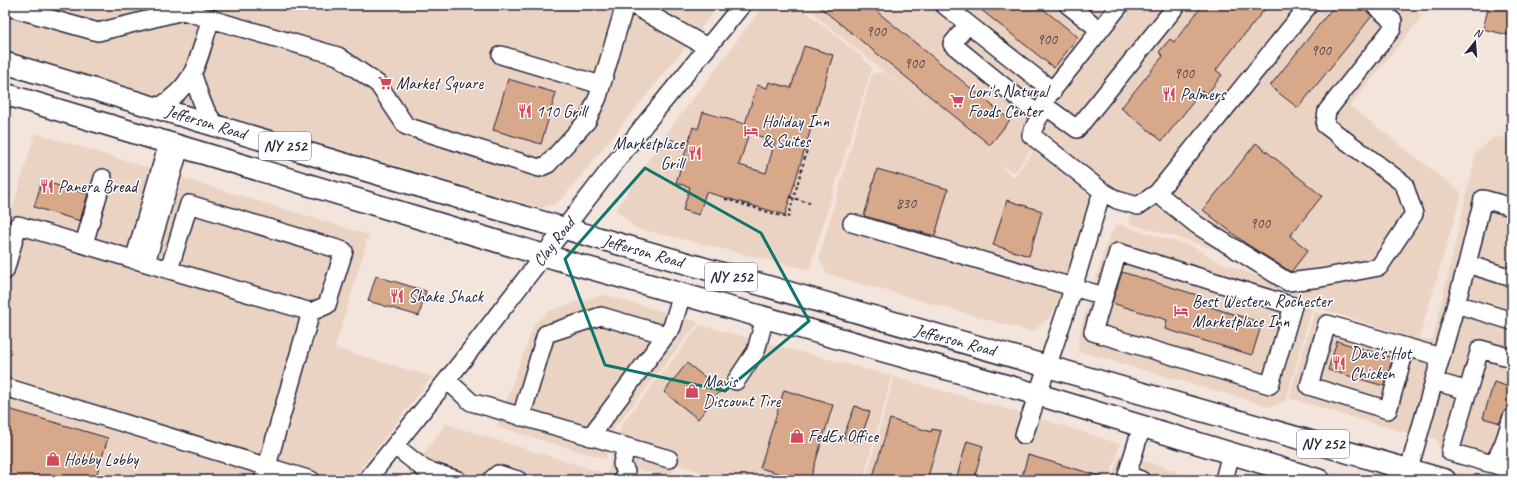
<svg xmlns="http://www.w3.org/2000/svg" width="1517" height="485" font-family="Caveat,sans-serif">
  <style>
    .built { fill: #ebd3c3 }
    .building { fill: #d8a88a; stroke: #22223b; fill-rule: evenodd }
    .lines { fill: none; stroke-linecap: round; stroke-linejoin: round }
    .minor-casing { stroke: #22223b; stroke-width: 20 }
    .major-casing { stroke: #22223b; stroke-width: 24 }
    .path { stroke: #22223b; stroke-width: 2; stroke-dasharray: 3 3; stroke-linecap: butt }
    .minor { stroke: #fff; stroke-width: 17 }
    .major { stroke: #fff; stroke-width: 21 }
    .marked { fill: none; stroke: #0f766e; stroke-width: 3; stroke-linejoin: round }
    .labels { text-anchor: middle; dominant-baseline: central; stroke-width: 3; stroke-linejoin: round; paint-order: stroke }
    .number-label { font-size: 15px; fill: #50444f }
    .shield { fill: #fff; stroke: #646476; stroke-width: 1 }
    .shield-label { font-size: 16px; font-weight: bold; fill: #22223b }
    .poi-label { font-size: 17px; fill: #22223b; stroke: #fff; text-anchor: start }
    .street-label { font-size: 17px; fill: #22223b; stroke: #fff }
  </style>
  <rect width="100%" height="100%" fill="#f3e5dc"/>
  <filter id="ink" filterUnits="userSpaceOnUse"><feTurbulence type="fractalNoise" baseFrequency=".025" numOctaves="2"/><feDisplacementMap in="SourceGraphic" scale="8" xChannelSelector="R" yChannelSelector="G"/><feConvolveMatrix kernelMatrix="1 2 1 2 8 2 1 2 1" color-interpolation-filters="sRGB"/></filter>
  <g filter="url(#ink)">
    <!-- built -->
    <path class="built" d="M5 5H720L566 194 556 204 541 208 5 51Z
      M764 5H798L862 57 872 68 809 270 635 228 616 210 660 142Z
      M803 5H1409L1422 16 1350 106 1462 193 1419 339H1433L1476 153 1495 136 1512 140V475L1494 472 1440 454 1437 439 1388 428 1289 398 1314 312 1405 335 1314 307 1280 287 1312 309 1286 401 1271 407 1078 351 1079 334 1109 236 1117 224 1193 247 1218 261 1272 282 1218 250 1129 223 1131 213 1117 209 1085 187 1034 146 1015 172 999 166 1014 177 1034 150 1084 189 1090 200 1071 270 1051 316 1032 332 827 274 819 258 872 74 883 72 947 124Z
      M35 133 369 235 335 348 432 377 352 480H5V234Z
      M604 295 699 322 615 427 605 459 497 427 534 324 549 311 593 297Z
      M700 325 892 376 863 480H727L675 464 671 478 637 469 633 480H403L446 424 607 474 621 425Z
      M894 377 1042 419 1120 444 1109 480H866Z
      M1120 453 1176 471 1173 480H1111Z"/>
    <!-- building -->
    <path class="building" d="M817 5H869L1010 120 990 145Z
      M975 5H1038L1078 37 1054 68Z
      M1203 5H1268L1216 70 1222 75 1207 94 1202 91 1162 141 1121 108 1163 56 1159 52 1170 39 1174 42Z
      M1335 5H1360L1372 16 1298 108 1270 86Z
      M1489 5H1512V36L1483 29Z
      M804 46 833 55 785 215 706 192 699 215 683 210 690 187 676 183 693 127 698 129 703 112 745 124 757 85 767 88 769 82 791 88ZM749 133 775 141 766 173 739 165Z
      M508 79 556 93 541 144 493 130Z
      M1256 143 1322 196 1290 236 1308 250 1291 272 1245 243 1203 210Z
      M877 169 948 189 935 236 864 216Z
      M42 181 88 194 80 221 34 207Z
      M1007 200 1042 211 1029 256 993 245Z
      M1122 272 1197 295 1194 302 1262 323 1252 355 1165 329 1167 320 1112 303Z
      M376 276 426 291 419 316 368 301Z
      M1337 341 1393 358 1384 386 1328 370Z
      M687 363 721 390 698 419 664 392Z
      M1494 382 1512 388V398L1509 408 1503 414 1500 423 1483 418Z
      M784 390 833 405 810 480H800L760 468Z
      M855 406 870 412 859 443 843 437Z
      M5 408 108 438 95 480H5Z
      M890 419 931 432 932 429 941 431 927 480H872Z
      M967 441 983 446 974 480H956Z
      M1028 455 1103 477V480H1021Z"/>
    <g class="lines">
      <defs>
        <path id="minor" d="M633 5 707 47
          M944 5 968 24
          M1068 5 1100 30
          M5 6 98 32 183 11 338 56 378 84 406 126 539 168 548 164 587 121 598 97 625 5
          M501 55 601 85
          M193 75C199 94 203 110 216 125
          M1044 105 1077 129 1177 5
          M158 108C198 82 197 61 211 18
          M1040 116 952 44 968 24 1053 91
          M1102 191 1117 200 1138 206 1157 193 1309 5
          M1157 193 1197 225 1288 282 1321 278 1379 267 1414 214 1404 184 1325 125 1327 111 1392 29 1393 21 1374 5
          M852 223 1104 296 1118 252 1293 306 1270 385 1093 332 1104 296
          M84 244 103 178
          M134 260 168 143
          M146 263 180 147
          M1467 264 1483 199 1512 207
          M5 271 18 225 311 312 327 305 344 251 189 204 169 270
          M1456 304 1467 264 1512 278
          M1406 347 1327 324 1309 386 1388 410 1406 347 1441 357
          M1512 358 1480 349 1450 452 1492 464C1503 450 1507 433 1512 417
          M447 380 471 402 669 459
          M736 381 756 351 765 317
          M1434 381 1468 391
          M5 387 311 480
          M521 417 546 334 601 316 666 335
          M1024 435 1067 308 1102 191 1031 135 1048 96 1120 5
          M590 437 672 327 682 294
          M395 446 424 469 458 480
          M1498 466 1512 470
          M1409 469 1456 304 1512 321
          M263 480 311 312
          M367 480 459 365 645 124 742 5
          M491 480 498 474 518 480
          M622 480 626 472 622 464 626 447
          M1141 480 1127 475 1142 426
          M1224 480 1231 453"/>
        <path id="major" d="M5 63C205 122 404 183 605 240 885 321 1166 398 1445 480
          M5 94 543 255 1036 394 1319 480"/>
      </defs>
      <!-- minor casing -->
      <use href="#minor" class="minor-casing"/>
      <!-- major casing -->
      <use href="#major" class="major-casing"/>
      <!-- path -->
      <path class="path" d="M671 140 687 147
        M790 197 813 204
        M725 199 788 218 809 143"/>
      <!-- minor -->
      <use href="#minor" class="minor"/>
      <!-- major -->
      <use href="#major" class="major"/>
    </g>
  </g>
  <!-- marked area -->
  <path class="marked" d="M645 168 761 233 809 321 725 391 605 365 565 259Z"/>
  <!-- icons -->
  <defs>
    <symbol id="supermarket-bare" viewBox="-9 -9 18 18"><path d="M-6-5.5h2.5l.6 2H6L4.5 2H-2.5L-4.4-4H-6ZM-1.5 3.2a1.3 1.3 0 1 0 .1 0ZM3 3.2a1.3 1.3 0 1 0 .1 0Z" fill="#d1495b" stroke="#fff" stroke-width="2.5" paint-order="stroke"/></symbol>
    <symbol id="restaurant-bare" viewBox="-9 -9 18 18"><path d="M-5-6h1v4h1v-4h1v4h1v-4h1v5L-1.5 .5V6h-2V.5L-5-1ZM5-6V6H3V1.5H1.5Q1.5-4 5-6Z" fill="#d1495b" stroke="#fff" stroke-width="2.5" paint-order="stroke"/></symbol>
    <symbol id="hotel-bare" viewBox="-9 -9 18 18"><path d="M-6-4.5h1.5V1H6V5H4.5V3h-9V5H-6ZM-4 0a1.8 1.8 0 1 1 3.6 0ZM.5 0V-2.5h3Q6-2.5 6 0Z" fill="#d1495b" stroke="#fff" stroke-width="2.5" paint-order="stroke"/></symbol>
    <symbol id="shop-bare" viewBox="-9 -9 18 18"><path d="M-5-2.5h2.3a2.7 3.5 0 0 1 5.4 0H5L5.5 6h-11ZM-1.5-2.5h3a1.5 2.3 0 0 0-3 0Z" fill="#d1495b" stroke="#fff" stroke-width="2.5" paint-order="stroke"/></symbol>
  </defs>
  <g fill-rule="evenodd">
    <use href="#supermarket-bare" x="375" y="73" width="20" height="20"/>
    <use href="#restaurant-bare" x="1159" y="84" width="20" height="20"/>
    <use href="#supermarket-bare" x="947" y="91" width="20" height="20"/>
    <use href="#restaurant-bare" x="515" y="101" width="20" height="20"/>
    <use href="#hotel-bare" x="741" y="121" width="20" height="20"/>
    <use href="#restaurant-bare" x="685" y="143" width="20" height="20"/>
    <use href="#restaurant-bare" x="37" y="176" width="20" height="20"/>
    <use href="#restaurant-bare" x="387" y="286" width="20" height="20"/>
    <use href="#hotel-bare" x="1171" y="301" width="20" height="20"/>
    <use href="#restaurant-bare" x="1329" y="353" width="20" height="20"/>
    <use href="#shop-bare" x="682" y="381" width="20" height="20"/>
    <use href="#shop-bare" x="787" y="426" width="20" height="20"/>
    <use href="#shop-bare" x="43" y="449" width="20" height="20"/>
  </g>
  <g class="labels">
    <!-- number labels -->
    <g class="number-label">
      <text x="876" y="31">900</text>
      <text x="1047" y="39">900</text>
      <text x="1321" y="50">900</text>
      <text x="914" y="63">900</text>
      <text x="1184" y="73">900</text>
      <text x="906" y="203">830</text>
      <text x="1260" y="223">900</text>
    </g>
    <!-- shield labels -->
    <g class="shield">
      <rect x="259" y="132" width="52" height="28" rx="3"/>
      <rect x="705" y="263" width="52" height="28" rx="3"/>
      <rect x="1297" y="430" width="52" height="28" rx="3"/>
    </g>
    <g class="shield-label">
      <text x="285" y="146">NY 252</text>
      <text x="731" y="277">NY 252</text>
      <text x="1323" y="444">NY 252</text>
    </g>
    <!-- poi labels -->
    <g class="poi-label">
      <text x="396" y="83">Market Square</text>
      <text x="968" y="91">Lori's Natural<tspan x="968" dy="20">Foods Center</tspan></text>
      <text x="1180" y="94">Palmers</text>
      <text x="536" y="111">110 Grill</text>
      <text x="762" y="121">Holiday Inn<tspan x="762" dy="20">&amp; Suites</tspan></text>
      <text x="684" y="143" text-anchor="end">Marketplace<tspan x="684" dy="20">Grill</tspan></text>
      <text x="58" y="186">Panera Bread</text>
      <text x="408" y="296">Shake Shack</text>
      <text x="1192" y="301">Best Western Rochester<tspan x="1192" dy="20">Marketplace Inn</tspan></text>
      <text x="1350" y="353">Dave's Hot<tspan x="1350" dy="20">Chicken</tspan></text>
      <text x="703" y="381">Mavis<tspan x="703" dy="20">Discount Tire</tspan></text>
      <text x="808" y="436">FedEx Office</text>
      <text x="64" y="459">Hobby Lobby</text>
    </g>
    <!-- street labels -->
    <g class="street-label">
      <text transform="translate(206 122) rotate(17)">Jefferson Road</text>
      <text transform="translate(554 242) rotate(-52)">Clay Road</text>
      <text transform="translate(643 251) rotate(16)">Jefferson Road</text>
      <text transform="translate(955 340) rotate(15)">Jefferson Road</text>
    </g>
  </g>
  <!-- margin -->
  <rect width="1517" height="485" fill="none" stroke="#fff" stroke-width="20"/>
  <rect x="10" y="10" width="1497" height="465" fill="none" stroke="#22223b" stroke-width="1.5" filter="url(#ink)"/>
  <!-- north arrow -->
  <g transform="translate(1475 42) rotate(17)" stroke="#ffffff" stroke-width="3" paint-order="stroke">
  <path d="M0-3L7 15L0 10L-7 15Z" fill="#22223b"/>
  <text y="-6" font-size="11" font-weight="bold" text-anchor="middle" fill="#22223b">N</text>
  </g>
</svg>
